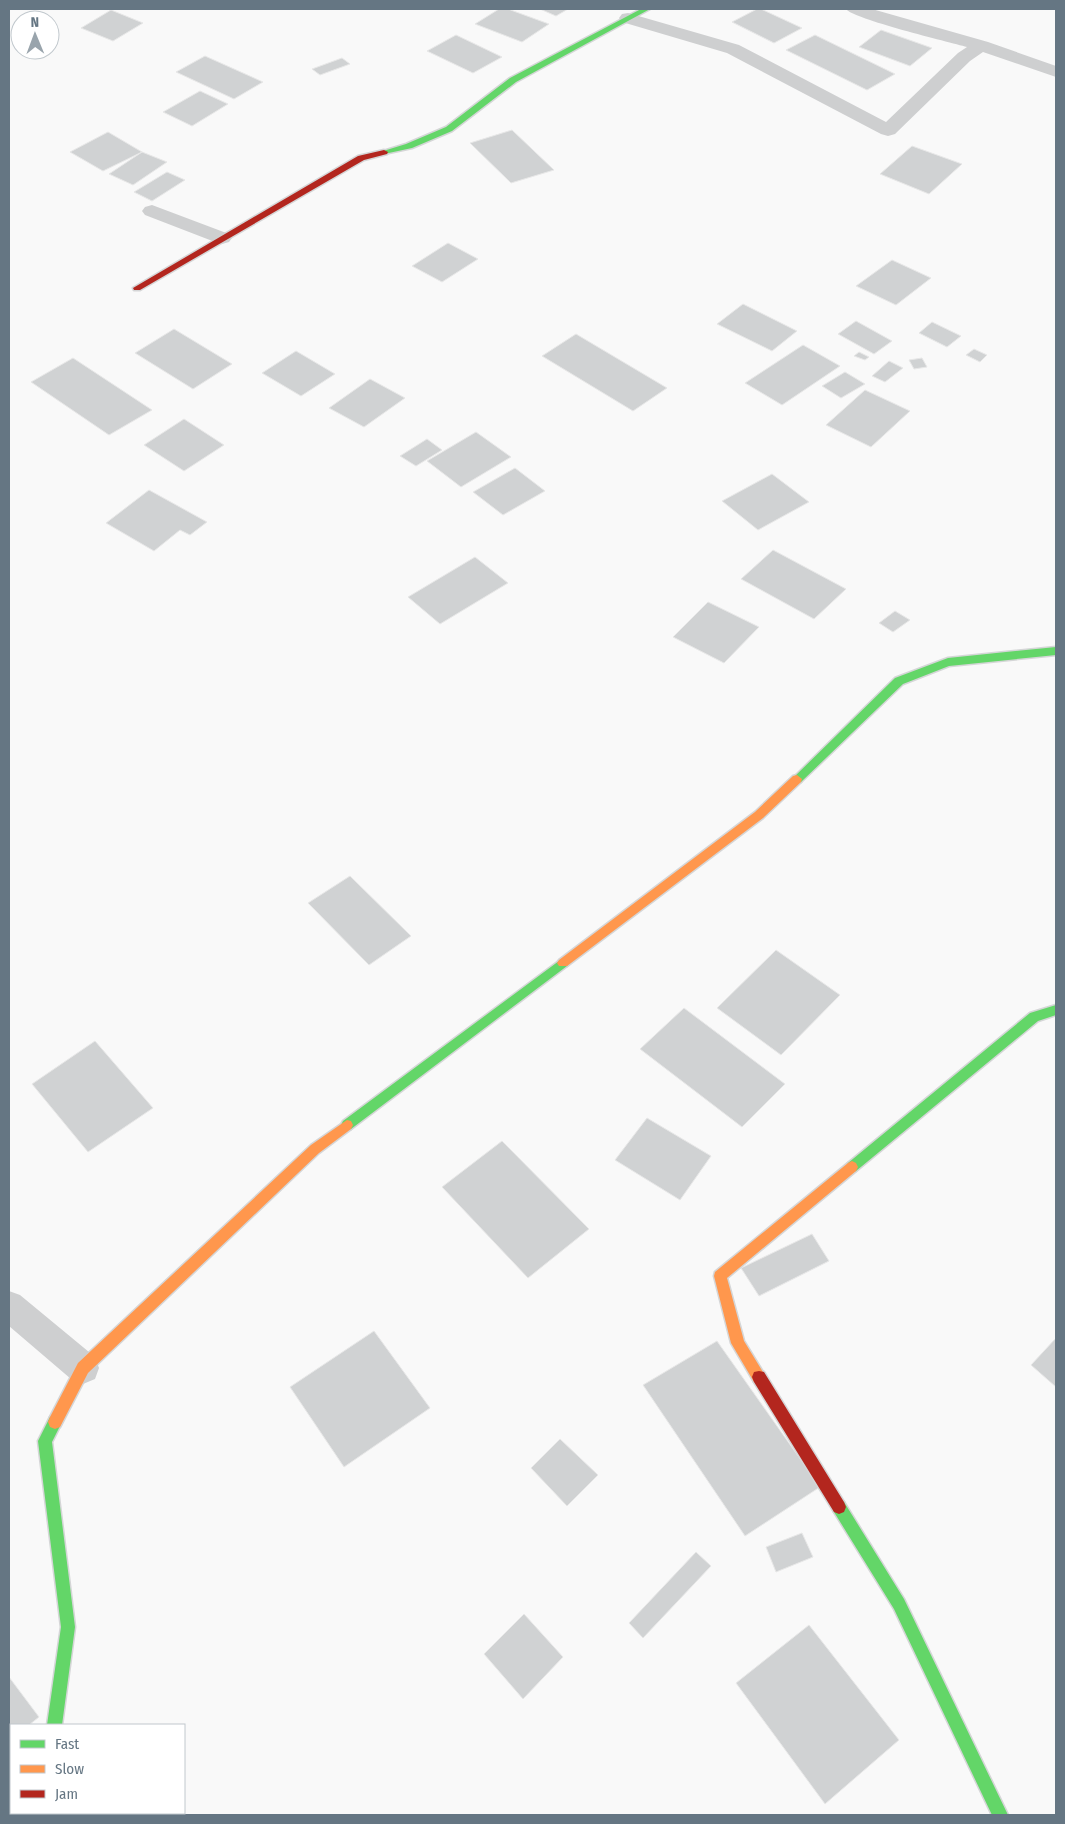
<svg xmlns="http://www.w3.org/2000/svg" width="1065" height="1824" font-family="'Fira Sans Condensed',sans-serif">
  <style>
    .building { fill: #d0d2d3; stroke: #e8e8e8 }
    .lines { fill: none; stroke-linecap: round; stroke-linejoin: round }
    .fast-casing { stroke: #d5d6d7; stroke-width: 3 }
    .slow-casing { stroke: #d5d6d7; stroke-width: 3 }
    .jam-casing { stroke: #d5d6d7; stroke-width: 3 }
    .street { fill: #cecfd0; fill-rule: evenodd }
    .fast { fill: #63d668; fill-rule: evenodd }
    .slow { fill: #ff974d; fill-rule: evenodd }
    .jam { fill: #b3261e; fill-rule: evenodd }
  </style>
  <rect width="100%" height="100%" fill="#f9f9f9"/>
  <!-- building -->
  <path class="building" d="M499 9H508L549 24 522 42 475 24Z
    M540 9H568L556 16Z
    M757 9H761L802 28 774 43 732 22Z
    M111 10 143 23 113 41 81 28Z
    M881 30 932 48 910 66 859 47Z
    M456 35 502 57 473 73 427 51Z
    M815 35 895 74 867 90 786 50Z
    M205 56 263 82 234 99 176 72Z
    M342 58 350 64 320 75 312 69Z
    M200 91 228 104 192 126 163 112Z
    M512 130 554 170 511 183 470 143Z
    M108 132 142 152 103 171 70 152Z
    M912 146 962 164 929 194 880 174Z
    M142 152 167 162 133 185 109 174Z
    M167 172 185 180 152 201 134 192Z
    M448 243 478 259 442 282 412 266Z
    M892 260 931 278 896 305 856 286Z
    M743 304 797 331 772 351 717 324Z
    M856 321 892 341 874 354 838 334Z
    M932 322 961 336 947 347 919 333Z
    M174 329 232 364 193 389 135 353Z
    M576 334 667 388 633 411 542 356Z
    M803 345 840 366 782 405 745 383Z
    M974 349 987 355 980 362 966 355Z
    M296 351 335 374 301 396 262 373Z
    M859 352 869 357 865 360 854 356Z
    M73 358 152 410 109 435 31 382Z
    M922 358 927 367 914 369 909 360Z
    M889 361 903 368 885 382 872 376Z
    M845 372 865 384 841 398 822 386Z
    M370 379 405 398 364 427 329 408Z
    M865 390 910 411 871 447 826 425Z
    M184 419 224 445 184 471 144 445Z
    M476 432 511 457 461 487 427 461Z
    M427 439 442 450 416 466 400 456Z
    M515 468 545 491 503 515 473 492Z
    M772 474 809 502 758 530 722 501Z
    M149 490 207 522 190 535 180 530 154 551 106 523Z
    M773 550 846 589 814 619 741 579Z
    M475 557 508 583 440 624 408 597Z
    M708 602 759 627 724 663 673 637Z
    M895 611 910 620 893 632 879 623Z
    M350 876 411 936 369 965 308 903Z
    M776 950 840 995 781 1055 717 1008Z
    M684 1008 785 1084 742 1127 640 1049Z
    M95 1041 153 1108 88 1152 32 1084Z
    M647 1118 711 1156 680 1200 615 1160Z
    M502 1141 589 1229 528 1278 442 1187Z
    M812 1234 829 1261 759 1296 741 1268Z
    M374 1331 430 1408 344 1467 290 1387Z
    M1056 1338V1387L1031 1365Z
    M717 1341 820 1487 745 1536 643 1385Z
    M560 1439 598 1475 567 1506 531 1468Z
    M802 1533 813 1557 776 1572 766 1547Z
    M696 1552 711 1566 643 1638 629 1623Z
    M524 1614 563 1657 523 1699 484 1654Z
    M809 1625 899 1740 825 1804 736 1683Z
    M9 1677 39 1717 29 1725H11V1742L9 1744Z
    M11 1782V1813H22L20 1815H9V1785Z"/>
  <g class="lines">
    <defs>
      <path id="fast" d="M641 9H650L516 82 452 131 412 148 384 154 380 152 406 144 446 127 510 78Z
        M1056 647V655L949 666 903 684 801 782 797 783 792 779 895 678 948 658Z
        M563 958 567 960 569 963 567 966 351 1129 347 1130 343 1129 341 1125 343 1121Z
        M1056 1005V1015L1038 1021 856 1171 852 1173 848 1171 846 1167 848 1163 1030 1013Z
        M55 1415 60 1417 62 1422 52 1442 75 1627 62 1725H47L61 1627 38 1441 50 1417Z
        M839 1500 844 1502 904 1599 1008 1815H992L894 1609 834 1512 832 1507 834 1502Z"/>
      <path id="slow" d="M797 775 802 779 801 782 763 818 567 966H559L557 963 559 960 755 812 793 776Z
        M347 1120 351 1121 353 1125 351 1129 319 1153 88 1373 60 1427 55 1429 50 1427 48 1422 50 1417 78 1363 311 1145Z
        M852 1161 856 1163 858 1167 856 1171 727 1278 744 1341 766 1377 764 1382 759 1383 754 1382 731 1343 714 1276 715 1272 848 1163Z"/>
      <path id="jam" d="M384 150 388 152 387 154 364 160 140 290H134L133 288 358 156Z
        M759 1371 764 1372 844 1502 846 1507 844 1512 839 1514 834 1512 754 1382 752 1377 754 1372Z"/>
    </defs>
    <!-- fast casing -->
    <use href="#fast" class="fast-casing"/>
    <!-- slow casing -->
    <use href="#slow" class="slow-casing"/>
    <!-- jam casing -->
    <use href="#jam" class="jam-casing"/>
    <!-- street -->
    <path class="street" d="M846 9H872L988 42 1056 66V77L983 52 970 61 895 134 888 136 881 134 727 53 622 22 619 18 622 14 628 13 739 45 886 122 958 53 967 47C949 42 853 19 846 9Z
      M152 205 229 234 232 238 229 242 222 244 215 242 145 215 142 211 145 207Z
      M9 1291 20 1295 95 1357 99 1368 95 1379 83 1384 71 1379 9 1326Z
      M24 1813H62V1815H24Z"/>
    <!-- fast -->
    <use href="#fast" class="fast"/>
    <!-- slow -->
    <use href="#slow" class="slow"/>
    <!-- jam -->
    <use href="#jam" class="jam"/>
  </g>
  <!-- border -->
  <rect width="1065" height="1824" fill="none" stroke="#657683" stroke-width="20"/>
  <!-- legend -->
  <rect x="10" y="1724" width="175" height="90" fill="#ffffff" stroke="#c1c8cd"/>
  <rect x="20" y="1740" width="25" height="8" fill="#63d668" stroke="#c1c8cd"/>
  <text x="55" y="1749" font-size="15" fill="#657683">Fast</text>
  <rect x="20" y="1765" width="25" height="8" fill="#ff974d" stroke="#c1c8cd"/>
  <text x="55" y="1774" font-size="15" fill="#657683">Slow</text>
  <rect x="20" y="1790" width="25" height="8" fill="#b3261e" stroke="#c1c8cd"/>
  <text x="55" y="1799" font-size="15" fill="#657683">Jam</text>
  <!-- north arrow -->
  <g transform="translate(35 35) rotate(359)"><circle r="24" fill="#ffffff" stroke="#c1c8cd"/>
  <path d="M0-4L9 19L0 12L-9 19Z" fill="#99a4ac"/>
  <text y="-8" font-size="14" font-weight="bold" text-anchor="middle" fill="#657683">N</text>
  </g>
</svg>
